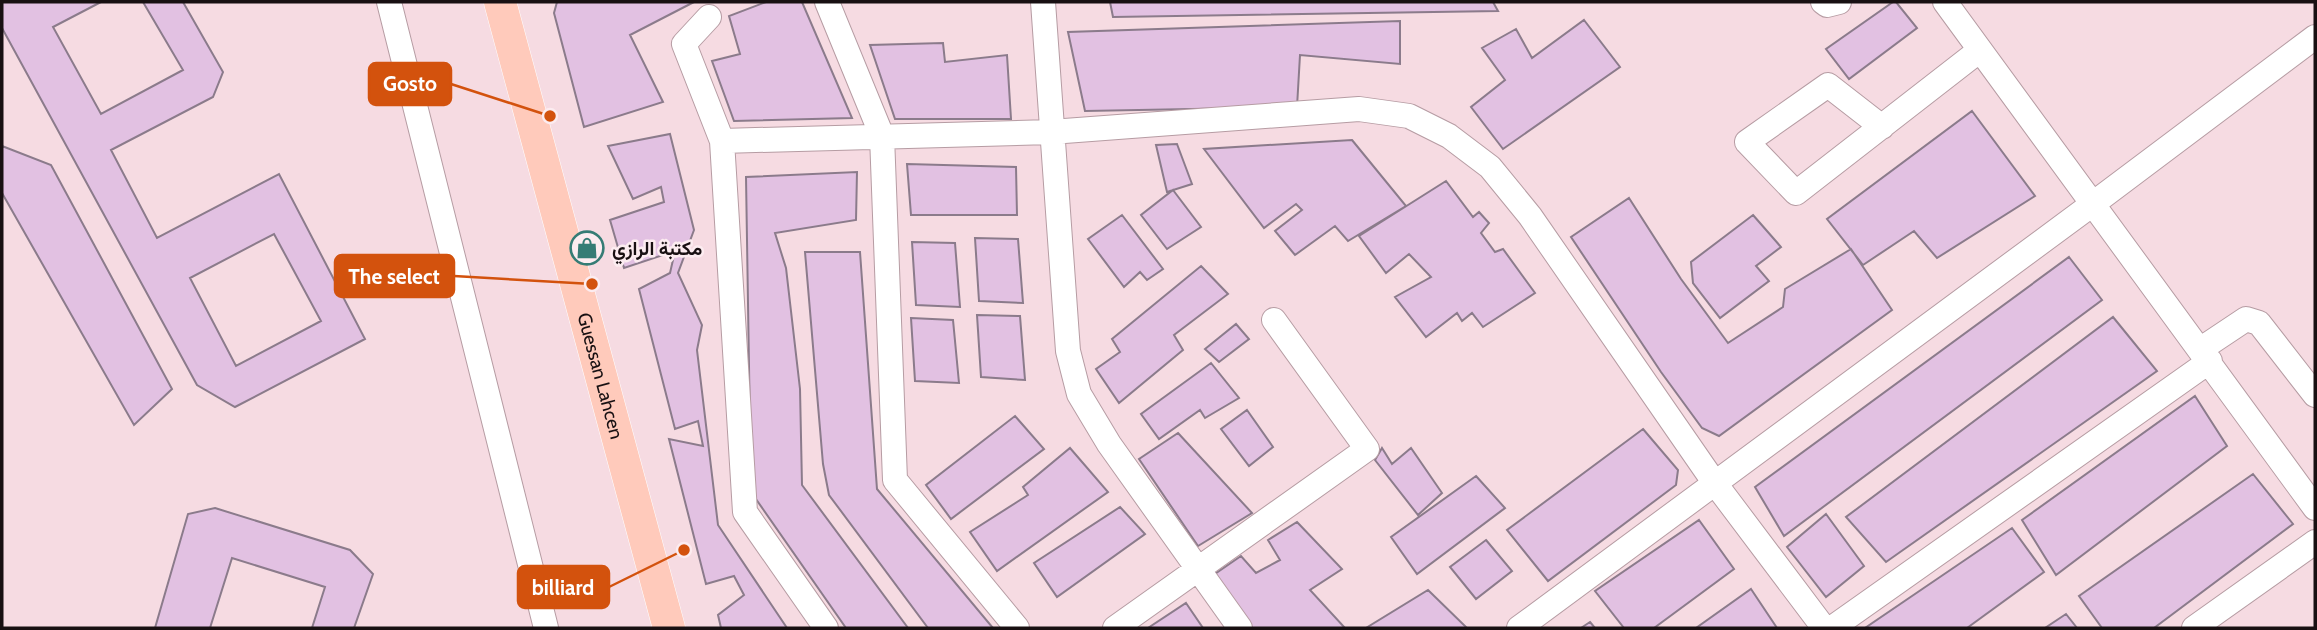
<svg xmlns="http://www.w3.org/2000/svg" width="2317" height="630" font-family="Cabin,Vazirmatn,sans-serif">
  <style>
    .building { fill: #e2c1e2; stroke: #8b7b8b; stroke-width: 2; fill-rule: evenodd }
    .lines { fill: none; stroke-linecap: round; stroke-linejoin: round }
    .minor-casing { stroke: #b69ca3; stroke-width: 26 }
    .major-casing { stroke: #fff; stroke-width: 33 }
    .minor { stroke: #fff; stroke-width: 24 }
    .major { stroke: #ffcabb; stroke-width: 32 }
    .labels { text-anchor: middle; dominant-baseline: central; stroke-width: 5; stroke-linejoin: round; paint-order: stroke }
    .poi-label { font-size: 19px; font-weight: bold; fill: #181012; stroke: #fcecf0; text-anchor: start }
    .street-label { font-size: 19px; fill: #181012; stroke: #fcecf0 }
    .leader { fill: none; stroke: #d3520d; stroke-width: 2.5 }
    .callout-dot { fill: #d3520d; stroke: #fcecf0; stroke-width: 2.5 }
    .callout { fill: #d3520d; stroke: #d3520d; stroke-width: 2.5 }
    .callout-label { font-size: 21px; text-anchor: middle; font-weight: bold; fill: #fff }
  </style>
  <rect width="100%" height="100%" fill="#f6dbe2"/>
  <!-- building -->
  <path class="building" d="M2 2H101L53 27 101 114 183 70 143 2H183L223 72 213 97 111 150 157 238 279 174 365 339 235 407 197 385 2 28ZM274 234 321 321 236 366 190 278Z
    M557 2H694L630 35 663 102 584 127 554 13Z
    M766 2H802L852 118 734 121 712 61 740 54 729 16Z
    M1110 2H1493L1498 11 1113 17Z
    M1893 2H1896L1917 28 1849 79 1826 49Z
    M1584 20 1620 67 1503 149 1471 107 1505 80 1482 48 1516 29 1532 58Z
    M1400 21V64L1300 55 1297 107 1085 111 1068 32Z
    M943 43 945 62 1007 55 1011 119H895L870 45Z
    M1972 111 2035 196 1937 258 1914 231 1863 265 1827 219Z
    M670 134 694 230 678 273 702 325 697 350 718 525 787 628H721L718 615 744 595 734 576 706 584 669 439 703 446 698 421 675 429 639 289 670 273 675 251 624 268 610 220 664 202 661 187 633 199 608 146Z
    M1352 140 1406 206 1348 241 1335 226 1295 255 1275 231 1302 210 1296 204 1264 228 1204 149Z
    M1177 144 1192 184 1167 192 1156 145Z
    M2 146 51 165 172 389 134 425 2 193Z
    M907 164 1016 167 1017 215H911Z
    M857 172 856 220 775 233 786 268 800 389 802 485 908 628H846L751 492 746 177Z
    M1446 181 1473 217 1479 212 1489 223 1481 233 1495 252 1503 249 1535 293 1483 327 1472 313 1462 321 1457 313 1426 337 1395 297 1431 277 1409 254 1386 273 1359 236Z
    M1173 190 1201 227 1167 249 1141 215Z
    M1629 198 1681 279 1728 343 1783 307 1785 289 1851 249 1892 310 1719 436 1702 428 1661 372 1571 237Z
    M1122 215 1163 269 1147 280 1140 272 1124 287 1088 239Z
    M1753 215 1781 247 1756 266 1769 281 1720 318 1693 283 1691 262Z
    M975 238 1018 239 1023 303 979 301Z
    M912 242 955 243 960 307 916 305Z
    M805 252H860L877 489 993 628H928L829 495 823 464Z
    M2069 257 2102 300 1784 536 1755 487Z
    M1201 266 1228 294 1174 335 1183 350 1119 403 1096 369 1120 352 1112 339Z
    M977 315 1020 316 1025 380 981 377Z
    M2113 317 2157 371 1886 562 1846 517Z
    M911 318 953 320 959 383 915 381Z
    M1236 324 1249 339 1219 362 1205 349Z
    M1211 363 1239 398 1205 418 1200 410 1159 439 1141 414Z
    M2195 396 2227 446 2056 575 2022 520Z
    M1247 410 1273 447 1249 466 1221 429Z
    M1015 416 1044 449 951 519 926 485Z
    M1643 429 1678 470 1676 485 1548 581 1507 530Z
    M1178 433 1252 513 1198 546 1139 459Z
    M1070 448 1108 492 997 571 970 532 1028 495 1023 487Z
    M1382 448 1392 464 1411 448 1442 493 1418 515 1375 460Z
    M2253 474 2293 524 2154 628H2102L2079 596Z
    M1476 476 1505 508 1417 574 1391 537Z
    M1120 507 1145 534 1057 597 1034 563Z
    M215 508 350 550 373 574 354 628H312L325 587 232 558 210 628H155L188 514Z
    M1826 514 1864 566 1826 597 1787 547Z
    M1699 520 1734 569 1654 628H1624L1595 591Z
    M1297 522 1342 569 1310 590 1345 628H1249L1212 576 1241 556 1256 573 1280 560 1268 540Z
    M2012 528 2044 572 1967 628H1865Z
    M1486 540 1512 571 1476 599 1450 567Z
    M1751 589 1777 628H1696Z
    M1428 590 1467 628H1366Z
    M1186 603 1203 628H1148Z
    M2066 614 2077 628H2045Z
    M1590 622 1595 628H1581Z"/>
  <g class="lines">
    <defs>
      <path id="minor" d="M389 2 546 628
        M827 2 882 136 895 480 1017 628
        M1043 2 1068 351 1079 394 1109 444 1240 628
        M1823 2 1827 5 1839 2
        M1945 2 2315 508
        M709 17 684 44 722 141 745 512 826 628
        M1882 127 1828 85 1747 142 1796 193 1980 50
        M722 141 1051 132 1359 109 1409 116 1449 136 1490 167 1530 216 1714 482 1824 628
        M2201 349 2246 319 2259 323 2315 395
        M1115 628 1367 449 1274 320
        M1519 628 2094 203 2315 37
        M1832 628 2210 361
        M2194 628 2315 542"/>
      <g id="major">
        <path id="s1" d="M500 2 669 628"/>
      </g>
    </defs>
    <!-- minor casing -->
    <use href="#minor" class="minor-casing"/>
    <!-- major casing -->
    <use href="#major" class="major-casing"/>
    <!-- minor -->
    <use href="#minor" class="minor"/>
    <!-- major -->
    <use href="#major" class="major"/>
  </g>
  <!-- icons -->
  <defs>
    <symbol id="shop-ring" viewBox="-11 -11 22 22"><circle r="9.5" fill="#fcecf0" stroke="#357c75" stroke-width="1.5"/><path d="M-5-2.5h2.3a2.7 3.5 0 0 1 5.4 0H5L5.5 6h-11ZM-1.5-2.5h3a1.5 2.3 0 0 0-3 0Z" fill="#357c75"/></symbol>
  </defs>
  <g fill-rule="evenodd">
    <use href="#shop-ring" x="568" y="229" width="38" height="38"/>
  </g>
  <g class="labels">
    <!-- poi labels -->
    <g class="poi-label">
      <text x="612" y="248">مكتبة الرازي</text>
    </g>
    <!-- street labels -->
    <g class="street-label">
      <text stroke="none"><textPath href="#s1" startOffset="387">Guessan Lahcen</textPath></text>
    </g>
  </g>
  <!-- callouts -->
  <path class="leader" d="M550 116L451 84M592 284L454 276M684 550L609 587"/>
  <g class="callout-dot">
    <circle cx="550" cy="116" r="7"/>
    <circle cx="592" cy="284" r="7"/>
    <circle cx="684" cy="550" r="7"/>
  </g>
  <g class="callout">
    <rect x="369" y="63" width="82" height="42" rx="7"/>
    <rect x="335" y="255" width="119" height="42" rx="7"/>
    <rect x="518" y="566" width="91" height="42" rx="7"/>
  </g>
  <g class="callout-label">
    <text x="410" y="91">Gosto</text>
    <text x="394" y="284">The select</text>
    <text x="563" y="595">billiard</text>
  </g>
  <!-- border -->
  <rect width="2317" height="630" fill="none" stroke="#181012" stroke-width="7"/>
</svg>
